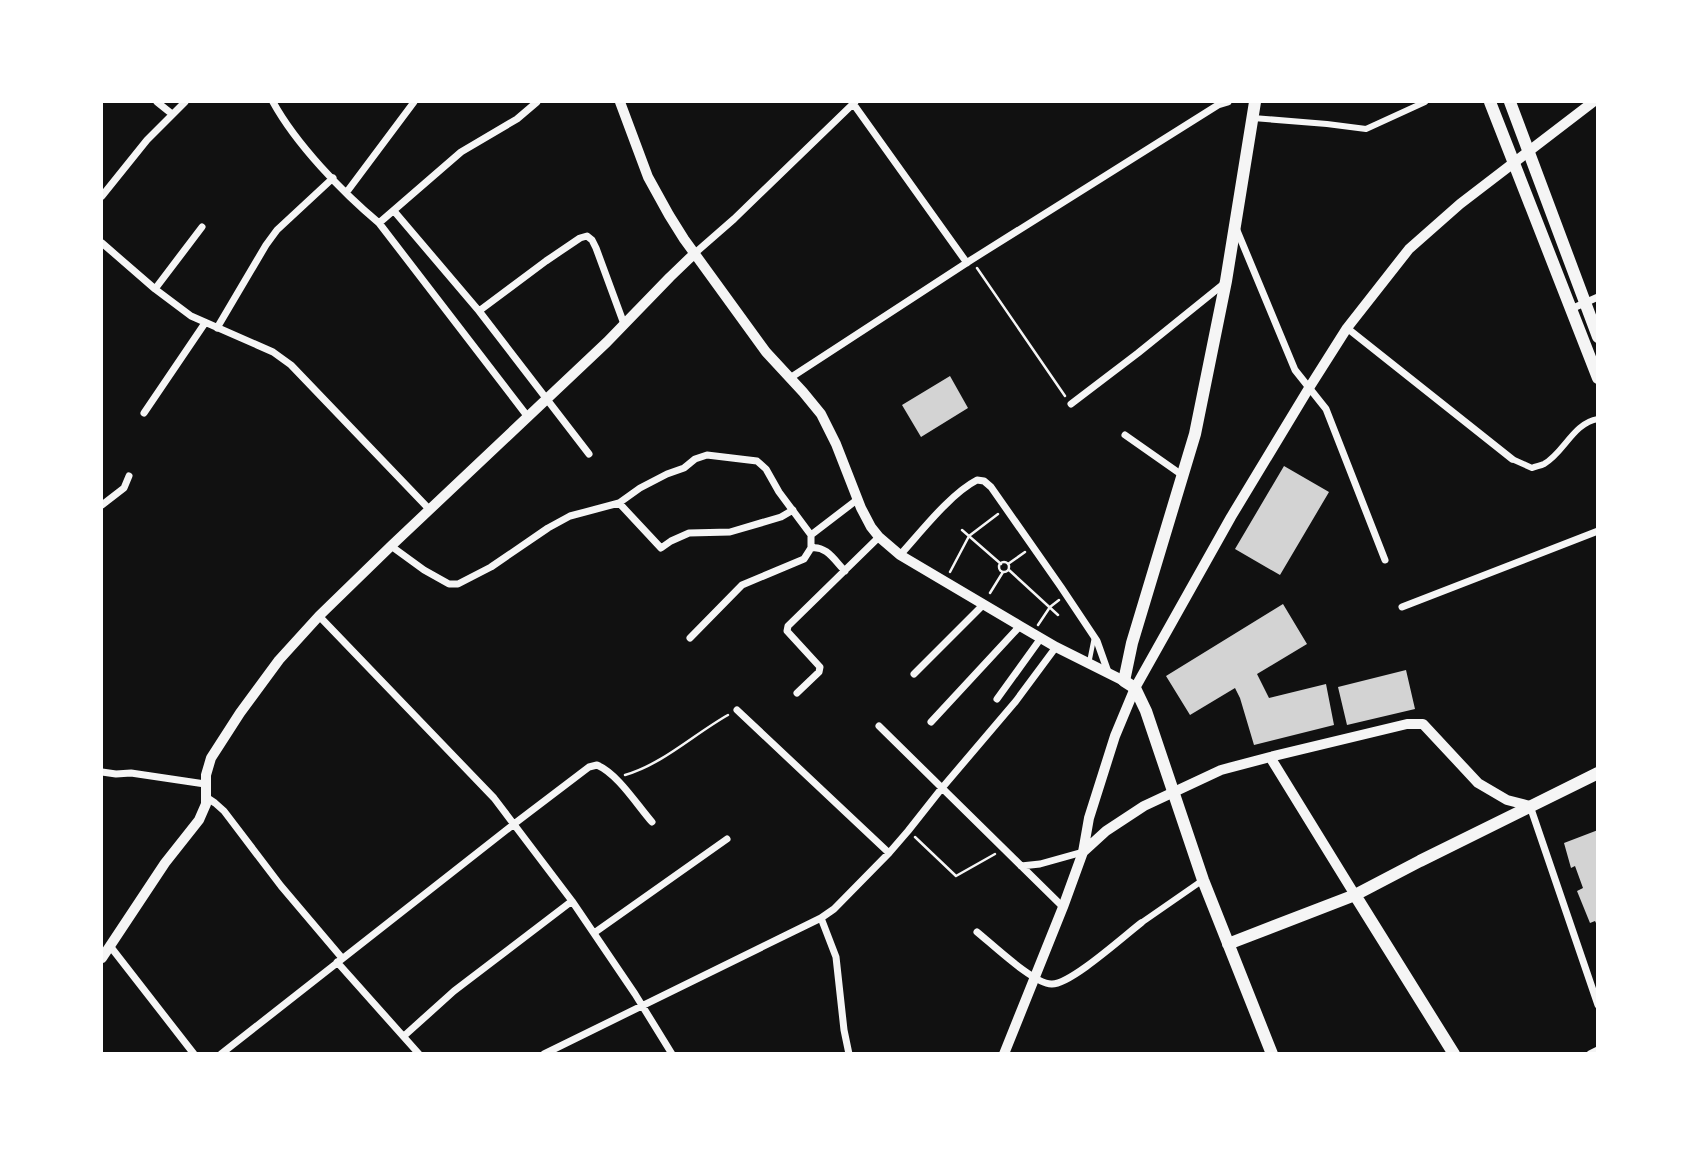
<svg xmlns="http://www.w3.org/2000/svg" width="1699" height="1155" font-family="'Noto Serif',serif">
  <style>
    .building { fill: #d3d3d3 }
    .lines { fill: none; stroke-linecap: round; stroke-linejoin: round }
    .path { stroke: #f5f5f5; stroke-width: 2.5 }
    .service { stroke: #f5f5f5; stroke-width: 4.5 }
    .pedestrian { stroke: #f5f5f5; stroke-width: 6 }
    .minor { stroke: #f5f5f5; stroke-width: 7 }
    .tertiary { stroke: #f5f5f5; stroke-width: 10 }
    .secondary { stroke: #f5f5f5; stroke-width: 12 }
  </style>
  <rect width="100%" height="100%" fill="#111"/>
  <!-- building -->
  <path class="building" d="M950 376 968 408 921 437 902 405Z
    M1284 466 1329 492 1280 575 1235 549Z
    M1283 604 1307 644 1257 674 1269 698 1326 684 1334 725 1254 745 1240 698 1235 688 1190 715 1166 676Z
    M1406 670 1415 709 1347 725 1338 687Z
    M1598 830V927L1595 921 1590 923 1577 891 1583 888 1575 866 1571 868 1564 843Z"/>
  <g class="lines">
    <!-- path -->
    <path class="path" d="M977 268 1065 396
      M962 530 1001 564
      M999 567a5 5 0 1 1 10 0a5 5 0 1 1-10 0Z
      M1008 564 1025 552
      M1009 570 1058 615
      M950 572 969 536 998 514
      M990 593 1003 572
      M1038 625 1050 607 1059 600
      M625 775C663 764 694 734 728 715
      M915 837 956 876 995 854"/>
    <!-- service -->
    <path class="service" d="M1089 663 1094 638"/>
    <!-- pedestrian -->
    <path class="pedestrian" d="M1253 118 1327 124 1366 129 1425 102
      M1512 459 1532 468C1536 466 1540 466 1544 464 1564 453 1573 423 1598 419
      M1141 923 1203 880"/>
    <!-- minor -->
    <path class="minor" d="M157 102 172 114
      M273 102C296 144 342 192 379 223L528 417
      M852 102 967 263
      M346 193 414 102
      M102 196 147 140 185 102
      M394 211 479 311 589 454
      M379 223 461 152 517 119 537 102
      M1236 228 1295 370 1326 409 1385 560
      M102 243 155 289 191 316 273 352 291 365 429 509
      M694 254 734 219 855 102
      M155 289 202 227
      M1571 309 1598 297
      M479 311 546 261 580 238 587 236 592 240 596 248 624 324
      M217 328 266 245 277 230 333 178
      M1347 328 1512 459
      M790 378 971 260 1218 105 1228 102
      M1071 404 1138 353 1226 282
      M144 413 205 323
      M1125 435 1182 475
      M619 503 661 548 671 541 689 533 730 532 781 517 793 510
      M102 505 124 488 129 476
      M391 546 424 570 449 584H458L491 567 548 528 570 516 619 503 640 488 667 474 684 468 695 459 707 455 757 461 766 469 779 492 811 535
      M811 548C826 545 835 561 845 571
      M900 555C921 532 950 494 977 480L984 481 991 487 1061 587 1097 641 1108 672
      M1402 607 1598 531
      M319 616 494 798 572 901 635 994 672 1054
      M690 638 742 585 804 559 811 548V535L858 499
      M914 674 984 604
      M797 693 819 672 820 667 787 631 788 626 879 537
      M997 699 1041 638
      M737 710 889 853
      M931 722 1020 626
      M879 726 1063 907
      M102 772 116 774 131 773 205 784
      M206 797 215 803 224 811 281 886 342 958
      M1530 806 1598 1005
      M1021 866 1040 864 1083 852
      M821 918 836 957 844 1030 849 1054
      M977 932C992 944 1035 985 1052 984 1071 984 1124 936 1141 923
      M594 933 727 839
      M110 946 194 1054
      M337 962 419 1054
      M404 1036 454 991 572 901
      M221 1054 514 824 589 767 597 765C618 774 637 805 652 822
      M544 1054 821 918 834 909 889 853 908 831 942 788 1016 701 1056 647
      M1590 1054 1598 1050"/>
    <!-- tertiary -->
    <path class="tertiary" d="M620 102 648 177 669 215 684 239 766 352 803 392 821 414 836 444 861 508 871 527 879 537 900 555 1020 626 1056 647 1124 681
      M1270 757 1355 895
      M1083 852 1089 818 1115 736 1135 688 1231 517 1309 388 1347 328 1409 249 1460 204 1593 102
      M102 958 165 863 199 820 206 804V775L211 758 240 713 279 660 319 616 391 546 607 342 670 277 694 254
      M1004 1054 1063 907 1083 852 1106 831 1144 806 1221 770 1270 757 1407 724H1423L1478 783 1507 800 1530 806"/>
    <!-- secondary -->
    <path class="secondary" d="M1255 102 1226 281 1195 434 1132 643 1124 681 1135 688 1146 711 1203 880 1272 1054
      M1490 102 1598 378
      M1510 102 1598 337
      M1355 895 1454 1054
      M1228 944 1355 895 1420 861 1598 773"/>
  </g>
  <!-- border -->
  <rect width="1699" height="1155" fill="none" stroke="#ffffff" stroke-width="206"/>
</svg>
